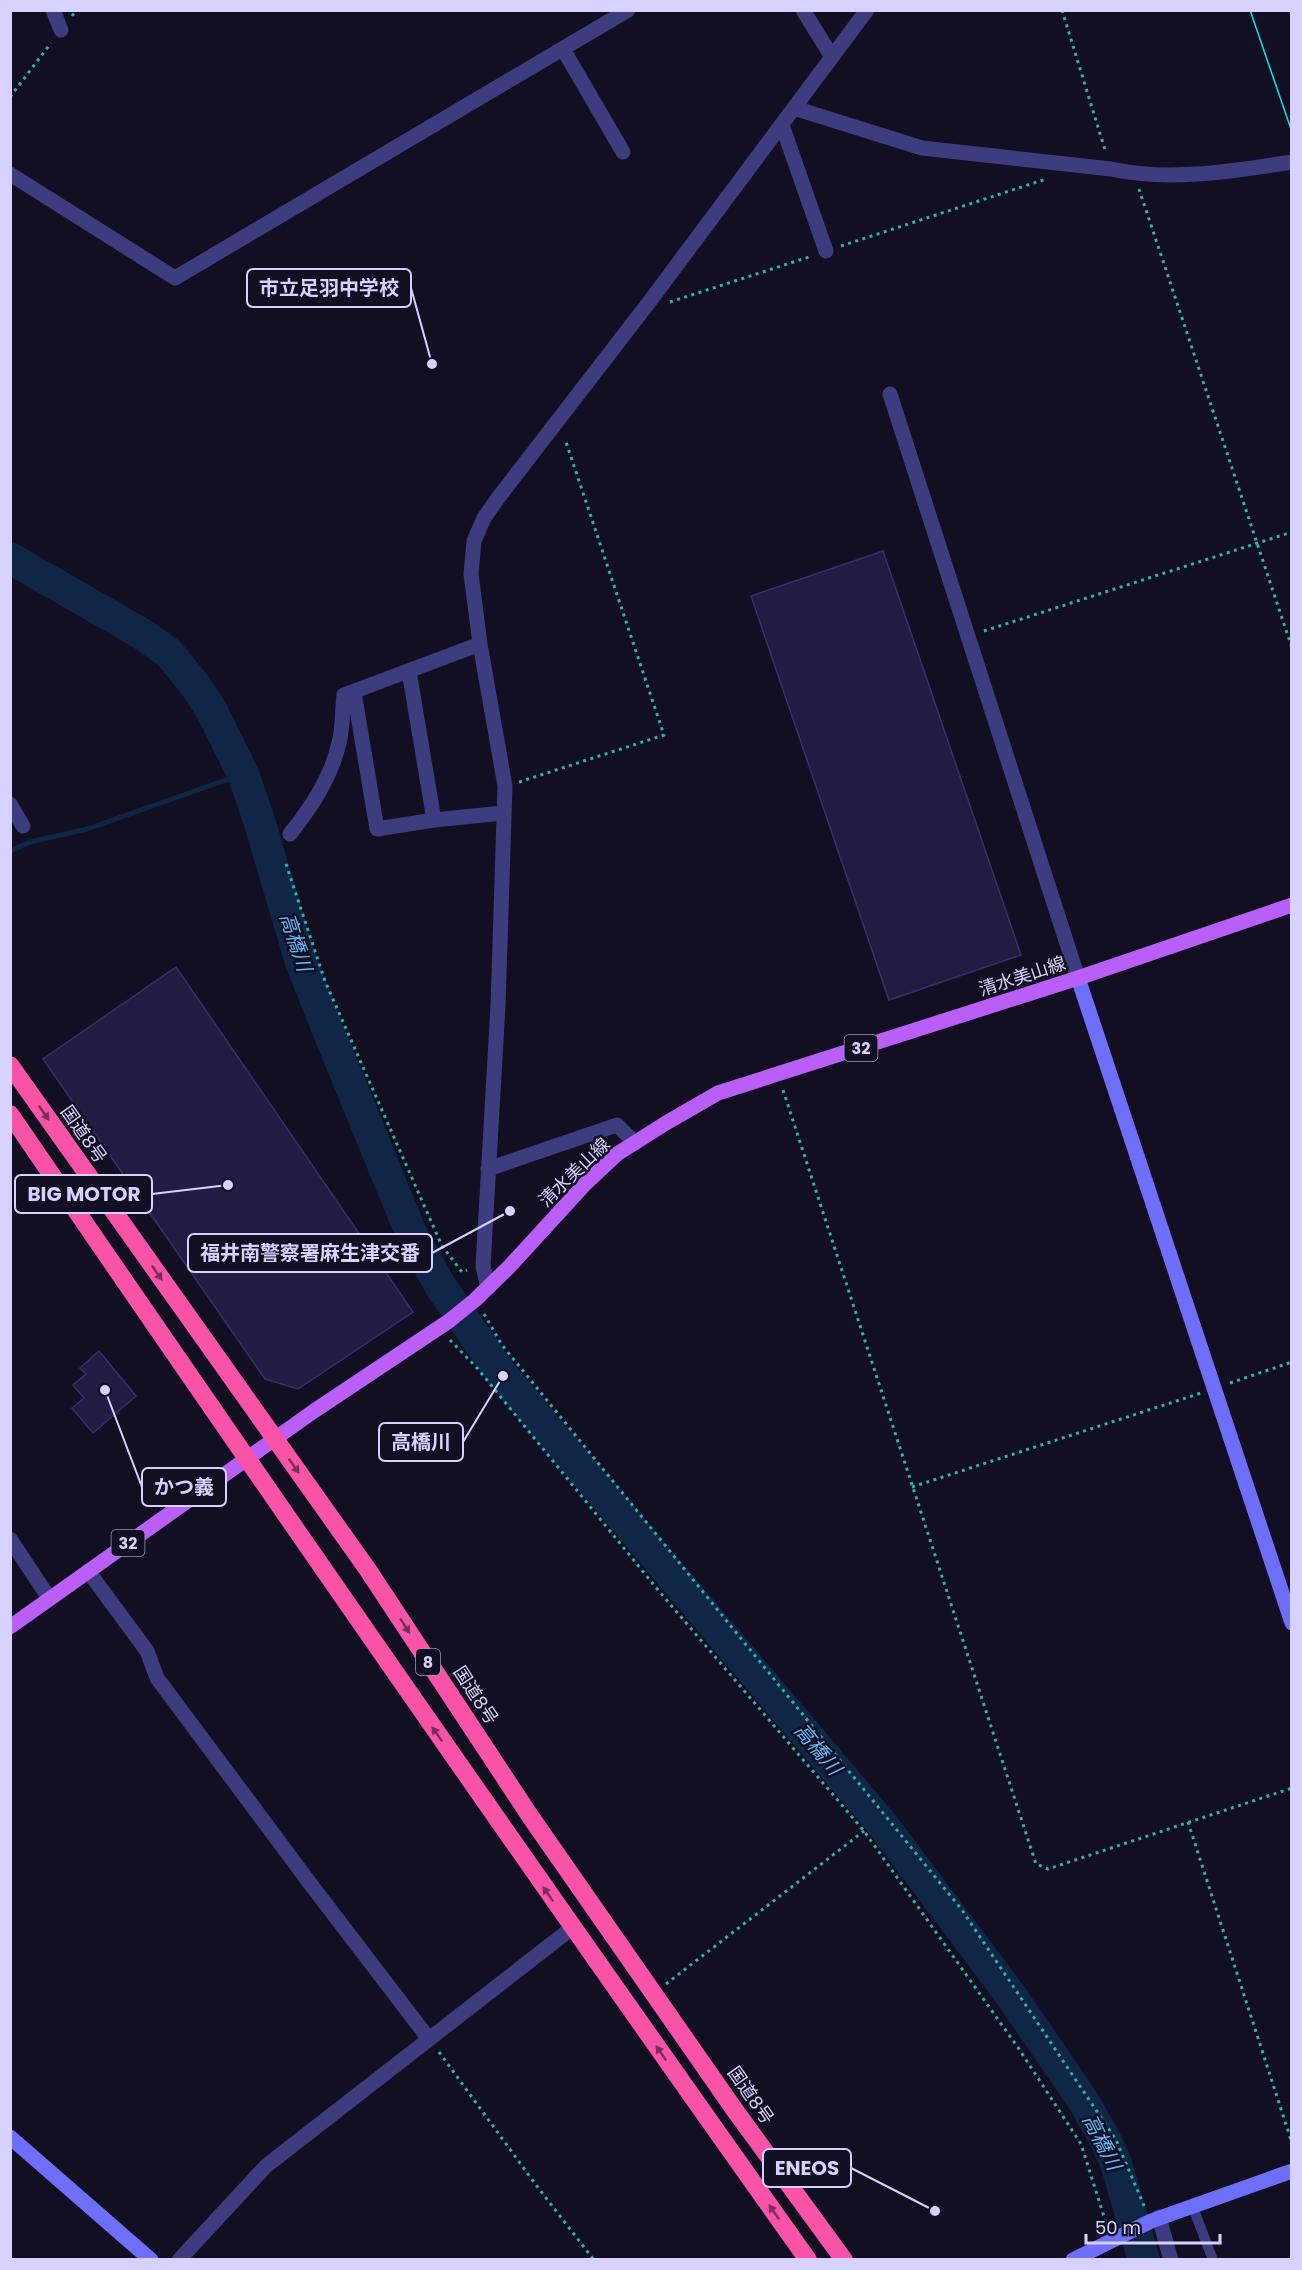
<svg xmlns="http://www.w3.org/2000/svg" width="1302" height="2270" font-family="Poppins,'Noto Sans JP',sans-serif">
  <style>
    .lines { fill: none; stroke-linecap: round; stroke-linejoin: round }
    .stream { stroke: #102646; stroke-width: 5 }
    .river { stroke: #102646; stroke-width: 32 }
    .building { fill: #221c43; stroke: #392f6e; stroke-width: 1.5 }
    .path { stroke: #34b0a4; stroke-width: 3; stroke-dasharray: 3 4.5; stroke-linecap: butt }
    .lane { stroke: #3c3c7f; stroke-width: 10 }
    .street { stroke: #3c3c7f; stroke-width: 15 }
    .secondary { stroke: #6d6ef9; stroke-width: 15 }
    .primary { stroke: #ba5ef8; stroke-width: 15 }
    .highway { stroke: #f853a7; stroke-width: 18 }
    .tram { stroke: #0ae2f1; stroke-width: 1.5 }
    .oneway { fill: #792e5e }
    .labels { text-anchor: middle; dominant-baseline: central; stroke-width: 5; stroke-linejoin: round; paint-order: stroke }
    .shield { fill: #120f22; stroke: #9b98bb; stroke-width: 1.5 }
    .shield-label { font-size: 16px; font-weight: bold; fill: #d6d2fd }
    .street-label { font-size: 18px; fill: #d6d2fd; stroke: #120f22 }
    .water-label { font-size: 20px; font-style: italic; fill: #65b9f9; stroke: #120f22 }
    .leader { fill: none; stroke: #d6d2fd; stroke-width: 2 }
    .callout-dot { fill: #d6d2fd; stroke: #120f22; stroke-width: 2 }
    .callout { fill: #120f22; stroke: #d6d2fd; stroke-width: 2 }
    .callout-label { font-size: 20px; text-anchor: middle; font-weight: bold; fill: #d6d2fd }
  </style>
  <rect width="100%" height="100%" fill="#120f22"/>
  <g class="lines">
    <!-- stream -->
    <path class="stream" d="M10 851 30 842 87 829 243 774"/>
    <!-- river -->
    <path class="river" d="M10 558 142 634 169 653 195 685 212 711 243 774 258 817 301 962 325 1023 411 1233 441 1287 503 1376 883 1825 1012 1997 1082 2099 1105 2139 1116 2163 1144 2260"/>
  </g>
  <!-- building -->
  <path class="building" d="M883 551 1021 955 889 1000 751 596Z
    M176 967 413 1312 298 1389 265 1379 43 1059Z
    M99 1351 136 1396 93 1433 72 1408 84 1398 73 1385 86 1374 80 1368Z"/>
  <g class="lines">
    <!-- path -->
    <path class="path" d="M1062 10 1106 153
      M72 16 76 10
      M10 97 51 43
      M1139 189 1292 648
      M841 246 1046 179
      M670 302 812 256
      M984 631 1292 532
      M519 782 664 735 565 439
      M286 864 325 981 442 1246 462 1272 467 1270
      M783 1090 1036 1864 1048 1869 1292 1788
      M484 1314 502 1345 962 1910 1116 2140 1145 2208
      M450 1340 478 1369 658 1590 864 1831 1019 2049 1081 2144 1107 2226
      M1230 1383 1292 1362
      M912 1487 1201 1393
      M1188 1822 1292 2143
      M666 1984 864 1831
      M439 2052 536 2185 594 2260"/>
    <!-- lane -->
    <path class="lane" d="M1192 2205 1213 2260"/>
    <!-- street -->
    <path class="street" d="M53 10 61 30
      M803 10 832 57
      M563 49 623 152
      M794 108 922 148 1111 169C1170 182 1233 171 1292 162
      M782 125 826 251
      M10 174 175 278 628 10
      M890 394 1078 978
      M409 671 434 820
      M354 692 377 829 434 820 503 813
      M10 804 23 826
      M290 834C312 806 331 778 339 743 343 728 342 711 344 695L480 644
      M488 1169 617 1125 635 1143
      M488 1288 483 1266 498 1006 505 786 480 644 471 574 474 541 484 518 498 498 650 301 867 10
      M10 1539 49 1598
      M88 1571 147 1651 157 1678 312 1886 429 2039
      M1159 2217 1171 2260
      M179 2260 266 2166 572 1928"/>
    <!-- secondary -->
    <path class="secondary" d="M1078 978 1292 1623
      M10 2137 151 2260
      M1073 2260 1151 2221 1292 2171"/>
    <!-- primary -->
    <path class="primary" d="M10 1627 314 1411 449 1321 475 1300 509 1267 586 1183 617 1154 666 1123 718 1093 1078 978 1292 905"/>
    <!-- highway -->
    <path class="highway" d="M10 1065 368 1570 530 1816 734 2109 844 2260
      M10 1114C273 1498 538 1880 808 2260"/>
    <!-- tram -->
    <path class="tram" d="M1250 10 1292 132"/>
  </g>
  <!-- one-way arrows -->
  <defs><path id="oneway-solid" d="M-6-.8H1V-3.2L6.5 0L1 3.2V.8H-6Z" transform="scale(1.5)"/></defs>
  <g class="oneway">
    <use href="#oneway-solid" transform="translate(44 1113) rotate(55)"/>
    <use href="#oneway-solid" transform="translate(157 1273) rotate(55)"/>
    <use href="#oneway-solid" transform="translate(294 1466) rotate(55)"/>
    <use href="#oneway-solid" transform="translate(405 1626) rotate(57)"/>
    <use href="#oneway-solid" transform="translate(437 1734) rotate(-125)"/>
    <use href="#oneway-solid" transform="translate(548 1894) rotate(-125)"/>
    <use href="#oneway-solid" transform="translate(661 2053) rotate(-125)"/>
    <use href="#oneway-solid" transform="translate(774 2212) rotate(-125)"/>
  </g>
  <g class="labels">
    <!-- shield labels -->
    <g class="shield">
      <rect x="844.5" y="1035" width="33" height="26" rx="4.5"/>
      <rect x="111.5" y="1530" width="33" height="26" rx="4.5"/>
      <rect x="416" y="1649" width="24" height="26" rx="4.5"/>
    </g>
    <g class="shield-label">
      <text x="861" y="1048">32</text>
      <text x="128" y="1543">32</text>
      <text x="428" y="1662">8</text>
    </g>
    <!-- street labels -->
    <g class="street-label">
      <text transform="translate(1022 976) rotate(-18)">清水美山線</text>
      <text transform="translate(84 1134) rotate(55)">国道8号</text>
      <text transform="translate(574 1172) rotate(-44)">清水美山線</text>
      <text transform="translate(476 1695) rotate(57)">国道8号</text>
      <text transform="translate(751 2095) rotate(55)">国道8号</text>
    </g>
    <!-- water labels -->
    <g class="water-label">
      <text transform="translate(296 942) rotate(72)">高橋川</text>
      <text transform="translate(818 1749) rotate(50)">高橋川</text>
      <text transform="translate(1102 2142) rotate(63)">高橋川</text>
    </g>
  </g>
  <!-- callouts -->
  <path class="leader" d="M432 364L411 288M228 1185L152 1194M510 1211L432 1253M503 1376L463 1442M105 1390L142 1487M935 2211L851 2168"/>
  <g class="callout-dot">
    <circle cx="432" cy="364" r="6"/>
    <circle cx="228" cy="1185" r="6"/>
    <circle cx="510" cy="1211" r="6"/>
    <circle cx="503" cy="1376" r="6"/>
    <circle cx="105" cy="1390" r="6"/>
    <circle cx="935" cy="2211" r="6"/>
  </g>
  <g class="callout">
    <rect x="247" y="269" width="164" height="38" rx="6"/>
    <rect x="15" y="1175" width="137" height="38" rx="6"/>
    <rect x="188" y="1234" width="244" height="38" rx="6"/>
    <rect x="379" y="1423" width="84" height="38" rx="6"/>
    <rect x="142" y="1468" width="84" height="38" rx="6"/>
    <rect x="763" y="2149" width="88" height="38" rx="6"/>
  </g>
  <g class="callout-label">
    <text x="329" y="295">市立足羽中学校</text>
    <text x="84" y="1201">BIG MOTOR</text>
    <text x="310" y="1260">福井南警察署麻生津交番</text>
    <text x="421" y="1449">高橋川</text>
    <text x="184" y="1494">かつ義</text>
    <text x="807" y="2175">ENEOS</text>
  </g>
  <!-- border -->
  <rect width="1302" height="2270" fill="none" stroke="#d6d2fd" stroke-width="24"/>
  <!-- scale -->
  <path d="M1086 2234v9h134v-9" fill="none" stroke="#d6d2fd" stroke-width="3"/>
  <text x="1095" y="2234" font-size="18" fill="#d6d2fd" stroke="#120f22" stroke-width="4.5" paint-order="stroke">50 m</text>
</svg>
